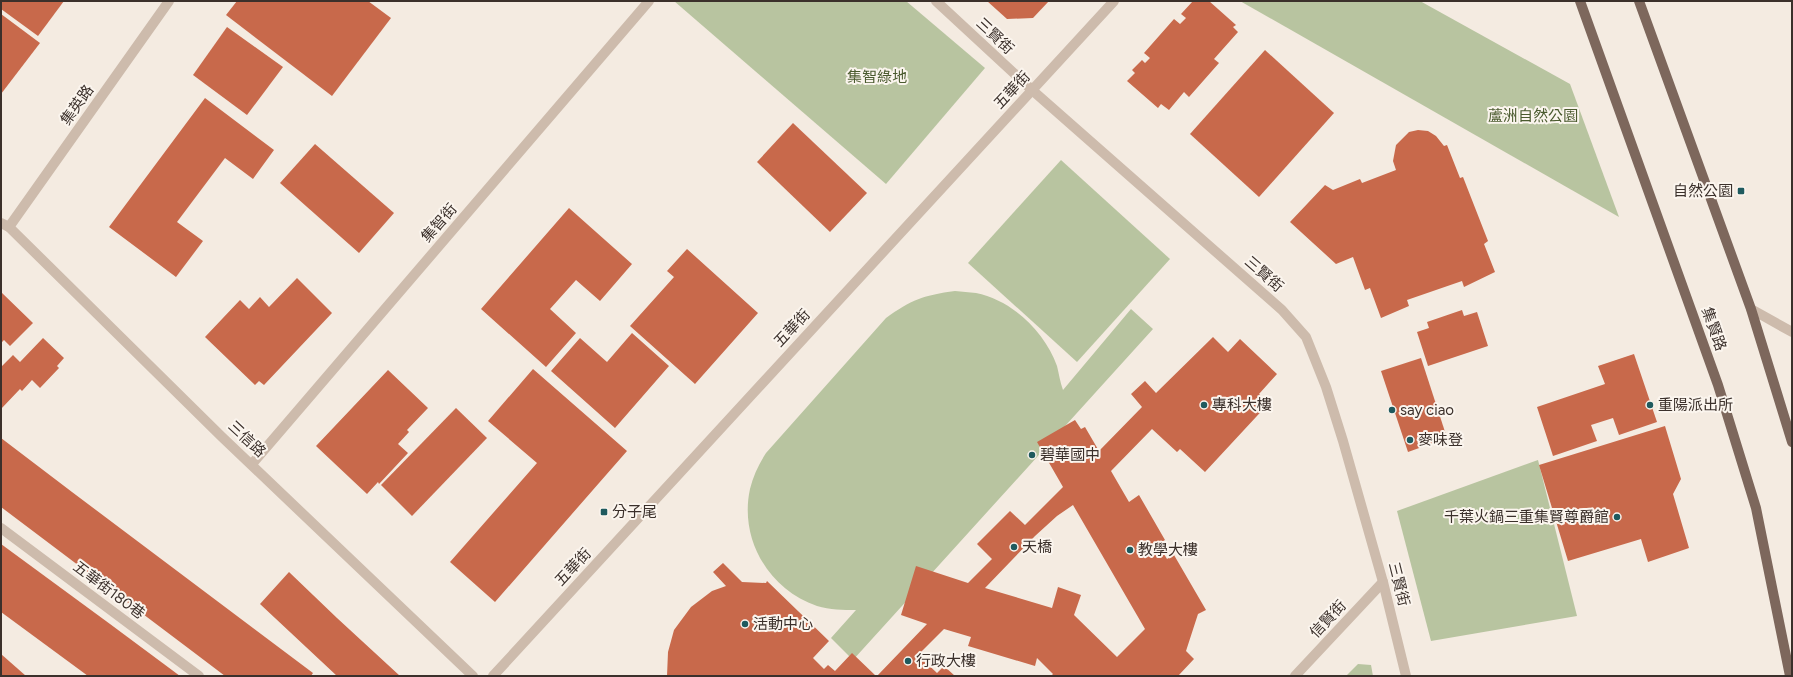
<svg xmlns="http://www.w3.org/2000/svg" width="1793" height="677" viewBox="0 0 1793 677" font-family="Figtree,'Noto Sans TC',sans-serif">
<rect width="100%" height="100%" fill="#f4ebe1"/>
<g fill="#b8c4a0">
<path d="M674,1H906L985,68L886,184Z"/>
<path d="M1240,1H1420L1570,84L1619,217Z"/>
<path d="M1061,160L1170,259L1077,362L968,263Z"/>
<path d="M955,291C962,292 969,292 976,293C1012,300 1045,332 1057,366C1059,374 1060,382 1063,390L1131,309L1153,329L853,660L831,638L856,610C843,610 830,610 817,606C769,590 739,539 750,489C753,476 759,464 766,453L886,318C911,300 924,295 955,291Z"/>
<path d="M1538,460L1577,616L1431,641L1397,511Z"/>
<path d="M1358,664L1371,665L1373,676H1346Z"/>
</g>
<g fill="#c8694b" fill-rule="evenodd">
<path d="M1,1H64L38,36L1,9Z"/>
<path d="M237,1H368L391,18L332,96L226,15Z"/>
<path d="M987,1H1049L1033,18L1007,19Z"/>
<path d="M1193,1L1197,2L1209,1L1236,25L1233,27L1238,32L1214,59L1219,63L1189,97L1184,92L1169,110L1161,104L1158,108L1127,81L1135,73L1132,70L1142,60L1145,63L1150,58L1144,53L1174,19L1180,24L1186,18L1181,14Z"/>
<path d="M1,14L40,43L1,94Z"/>
<path d="M227,27L283,67L247,115L193,75Z"/>
<path d="M1265,50L1334,113L1259,197L1190,134Z"/>
<path d="M205,98L274,150L253,179L225,158L177,222L203,241L176,277L109,227Z"/>
<path d="M793,123L867,193L830,232L757,162Z"/>
<path d="M1418,130L1428,131L1436,136L1444,146L1447,145L1460,178L1463,177L1488,241L1484,244L1495,272L1464,287L1462,281L1407,300L1409,306L1381,318L1370,288L1365,290L1353,257L1336,264L1290,222L1325,185L1333,190L1360,179L1362,183L1396,170L1393,161L1396,145L1409,132Z"/>
<path d="M315,144L394,213L359,253L280,183Z"/>
<path d="M569,208L632,264L600,301L576,280L550,309L576,333L546,367L481,309Z"/>
<path d="M687,249L758,313L695,384L630,326L674,277L667,271Z"/>
<path d="M297,278L332,313L264,385L259,381L255,385L205,337L240,300L249,309L260,297L269,307Z"/>
<path d="M1,292L33,323L10,346L4,340L1,343Z"/>
<path d="M1462,310L1464,316L1477,312L1488,346L1428,366L1417,332L1429,328L1427,322Z"/>
<path d="M632,333L669,366L615,428L551,371L580,338L607,362Z"/>
<path d="M1213,337L1228,352L1240,339L1277,374L1259,394L1269,403L1205,472L1180,449L1177,452L1152,429L1111,471L1129,502L1139,495L1165,540L1158,544L1167,559L1174,555L1206,610L1198,614L1186,651L1194,659L1178,676H1051L1053,674L1037,658L1035,666L968,646L971,637L944,629L918,655L937,673L944,666L955,676H877L927,624L901,615L916,566L968,583L992,559L977,544L1010,511L1025,525L1063,487L1037,442L1075,420L1081,429L1085,427L1099,451L1142,407L1131,394L1145,381L1156,393ZM1073,505L1145,629L1117,657L1074,615L1081,595L1058,587L1052,608L985,588L1035,536L1057,516Z"/>
<path d="M43,338L64,358L57,366L59,368L40,388L32,380L22,391L20,389L1,409V367L13,355L20,362Z"/>
<path d="M1634,354L1657,422L1619,435L1613,418L1591,425L1597,441L1553,456L1537,407L1605,384L1598,366Z"/>
<path d="M1421,358L1447,438L1408,452L1381,371Z"/>
<path d="M533,369L627,451L495,602L450,562L537,463L488,421Z"/>
<path d="M388,370L428,408L407,430L409,432L398,444L408,453L379,484L378,482L367,494L316,446Z"/>
<path d="M456,408L487,438L412,516L381,485Z"/>
<path d="M1665,426L1681,479L1673,494L1689,548L1648,562L1641,539L1568,561L1539,465Z"/>
<path d="M1,438L72,492L313,673L311,676H225L192,651L1,507Z"/>
<path d="M1,544L110,624L180,676H88L1,612Z"/>
<path d="M723,563L742,582L766,583L767,581L829,641L813,658L824,669L828,665L835,671L852,653L876,676H667L668,652L674,630L691,607L712,591L726,586L713,572Z"/>
<path d="M289,572L337,618L400,676H337L260,604Z"/>
<path d="M1,654L26,676H1Z"/>
</g>
<g fill="none" stroke-linecap="round" stroke-linejoin="round">
<g stroke="#cdbbac" stroke-width="10">
<path d="M936,1L1032,90L1282,310L1306,337L1326,387L1343,441L1383,582L1406,676"/>
<path d="M1,223L9,227L222,437L473,676"/>
<path d="M9,227L169,1"/>
<path d="M1751,309L1792,332"/>
<path d="M252,464L649,1"/>
<path d="M1,528L199,676"/>
<path d="M493,676L1114,1"/>
<path d="M1295,676L1383,582"/>
</g>
<g stroke="#7d675c" stroke-width="10">
<path d="M1580,1L1718,385L1756,508L1790,676"/>
<path d="M1639,1L1751,309L1792,442"/>
</g>
</g>
<g fill="#1f5a5e" stroke="#fbf5ee" stroke-width="1.5">
<rect x="1737" y="187" width="8" height="8" rx="2"/>
<circle cx="1204" cy="405" r="4"/>
<circle cx="1650" cy="405" r="4"/>
<circle cx="1392" cy="410" r="4"/>
<circle cx="1410" cy="440" r="4"/>
<circle cx="1032" cy="455" r="4"/>
<rect x="600" y="508" width="8" height="8" rx="2"/>
<circle cx="1617" cy="517" r="4"/>
<circle cx="1014" cy="547" r="4"/>
<circle cx="1130" cy="550" r="4"/>
<circle cx="745" cy="624" r="4"/>
<circle cx="908" cy="661" r="4"/>
</g>
<g text-anchor="middle" stroke-width="4" stroke-linejoin="round" paint-order="stroke">
<g font-size="15" fill="#3b302b" stroke="#fbf5ee">
<text transform="translate(995 36) rotate(43)" y="5">三賢街</text>
<text transform="translate(1012 90) rotate(-47)" y="5">五華街</text>
<text transform="translate(77 105) rotate(-55)" y="5">集英路</text>
<text transform="translate(439 223) rotate(-49)" y="5">集智街</text>
<text transform="translate(1264 274) rotate(41)" y="5">三賢街</text>
<text transform="translate(792 328) rotate(-47)" y="5">五華街</text>
<text transform="translate(1714 329) rotate(70)" y="5">集賢路</text>
<text transform="translate(247 439) rotate(43)" y="5">三信路</text>
<text transform="translate(573 567) rotate(-47)" y="5">五華街</text>
<text transform="translate(1399 584) rotate(76)" y="5">三賢街</text>
<text transform="translate(109 590) rotate(37)" y="5">五華街180巷</text>
<text transform="translate(1328 619) rotate(-47)" y="5">信賢街</text>
</g>
<g font-size="15" fill="#4a5a2e" stroke="#fbf5ee">
<text x="877" y="82">集智綠地</text>
<text x="1533" y="121">蘆洲自然公園</text>
</g>
<g font-size="15" fill="#3b302b" stroke="#fbf5ee" text-anchor="start">
<text x="1733" y="196" text-anchor="end">自然公園</text>
<text x="1212" y="410">專科大樓</text>
<text x="1658" y="410">重陽派出所</text>
<text x="1400" y="415">say ciao</text>
<text x="1418" y="445">麥味登</text>
<text x="1040" y="460">碧華國中</text>
<text x="612" y="517">分子尾</text>
<text x="1609" y="522" text-anchor="end">千葉火鍋三重集賢尊爵館</text>
<text x="1022" y="552">天橋</text>
<text x="1138" y="555">教學大樓</text>
<text x="753" y="629">活動中心</text>
<text x="916" y="666">行政大樓</text>
</g>
</g>
<rect width="1793" height="677" fill="none" stroke="#3b302b" stroke-width="4"/>
</svg>
